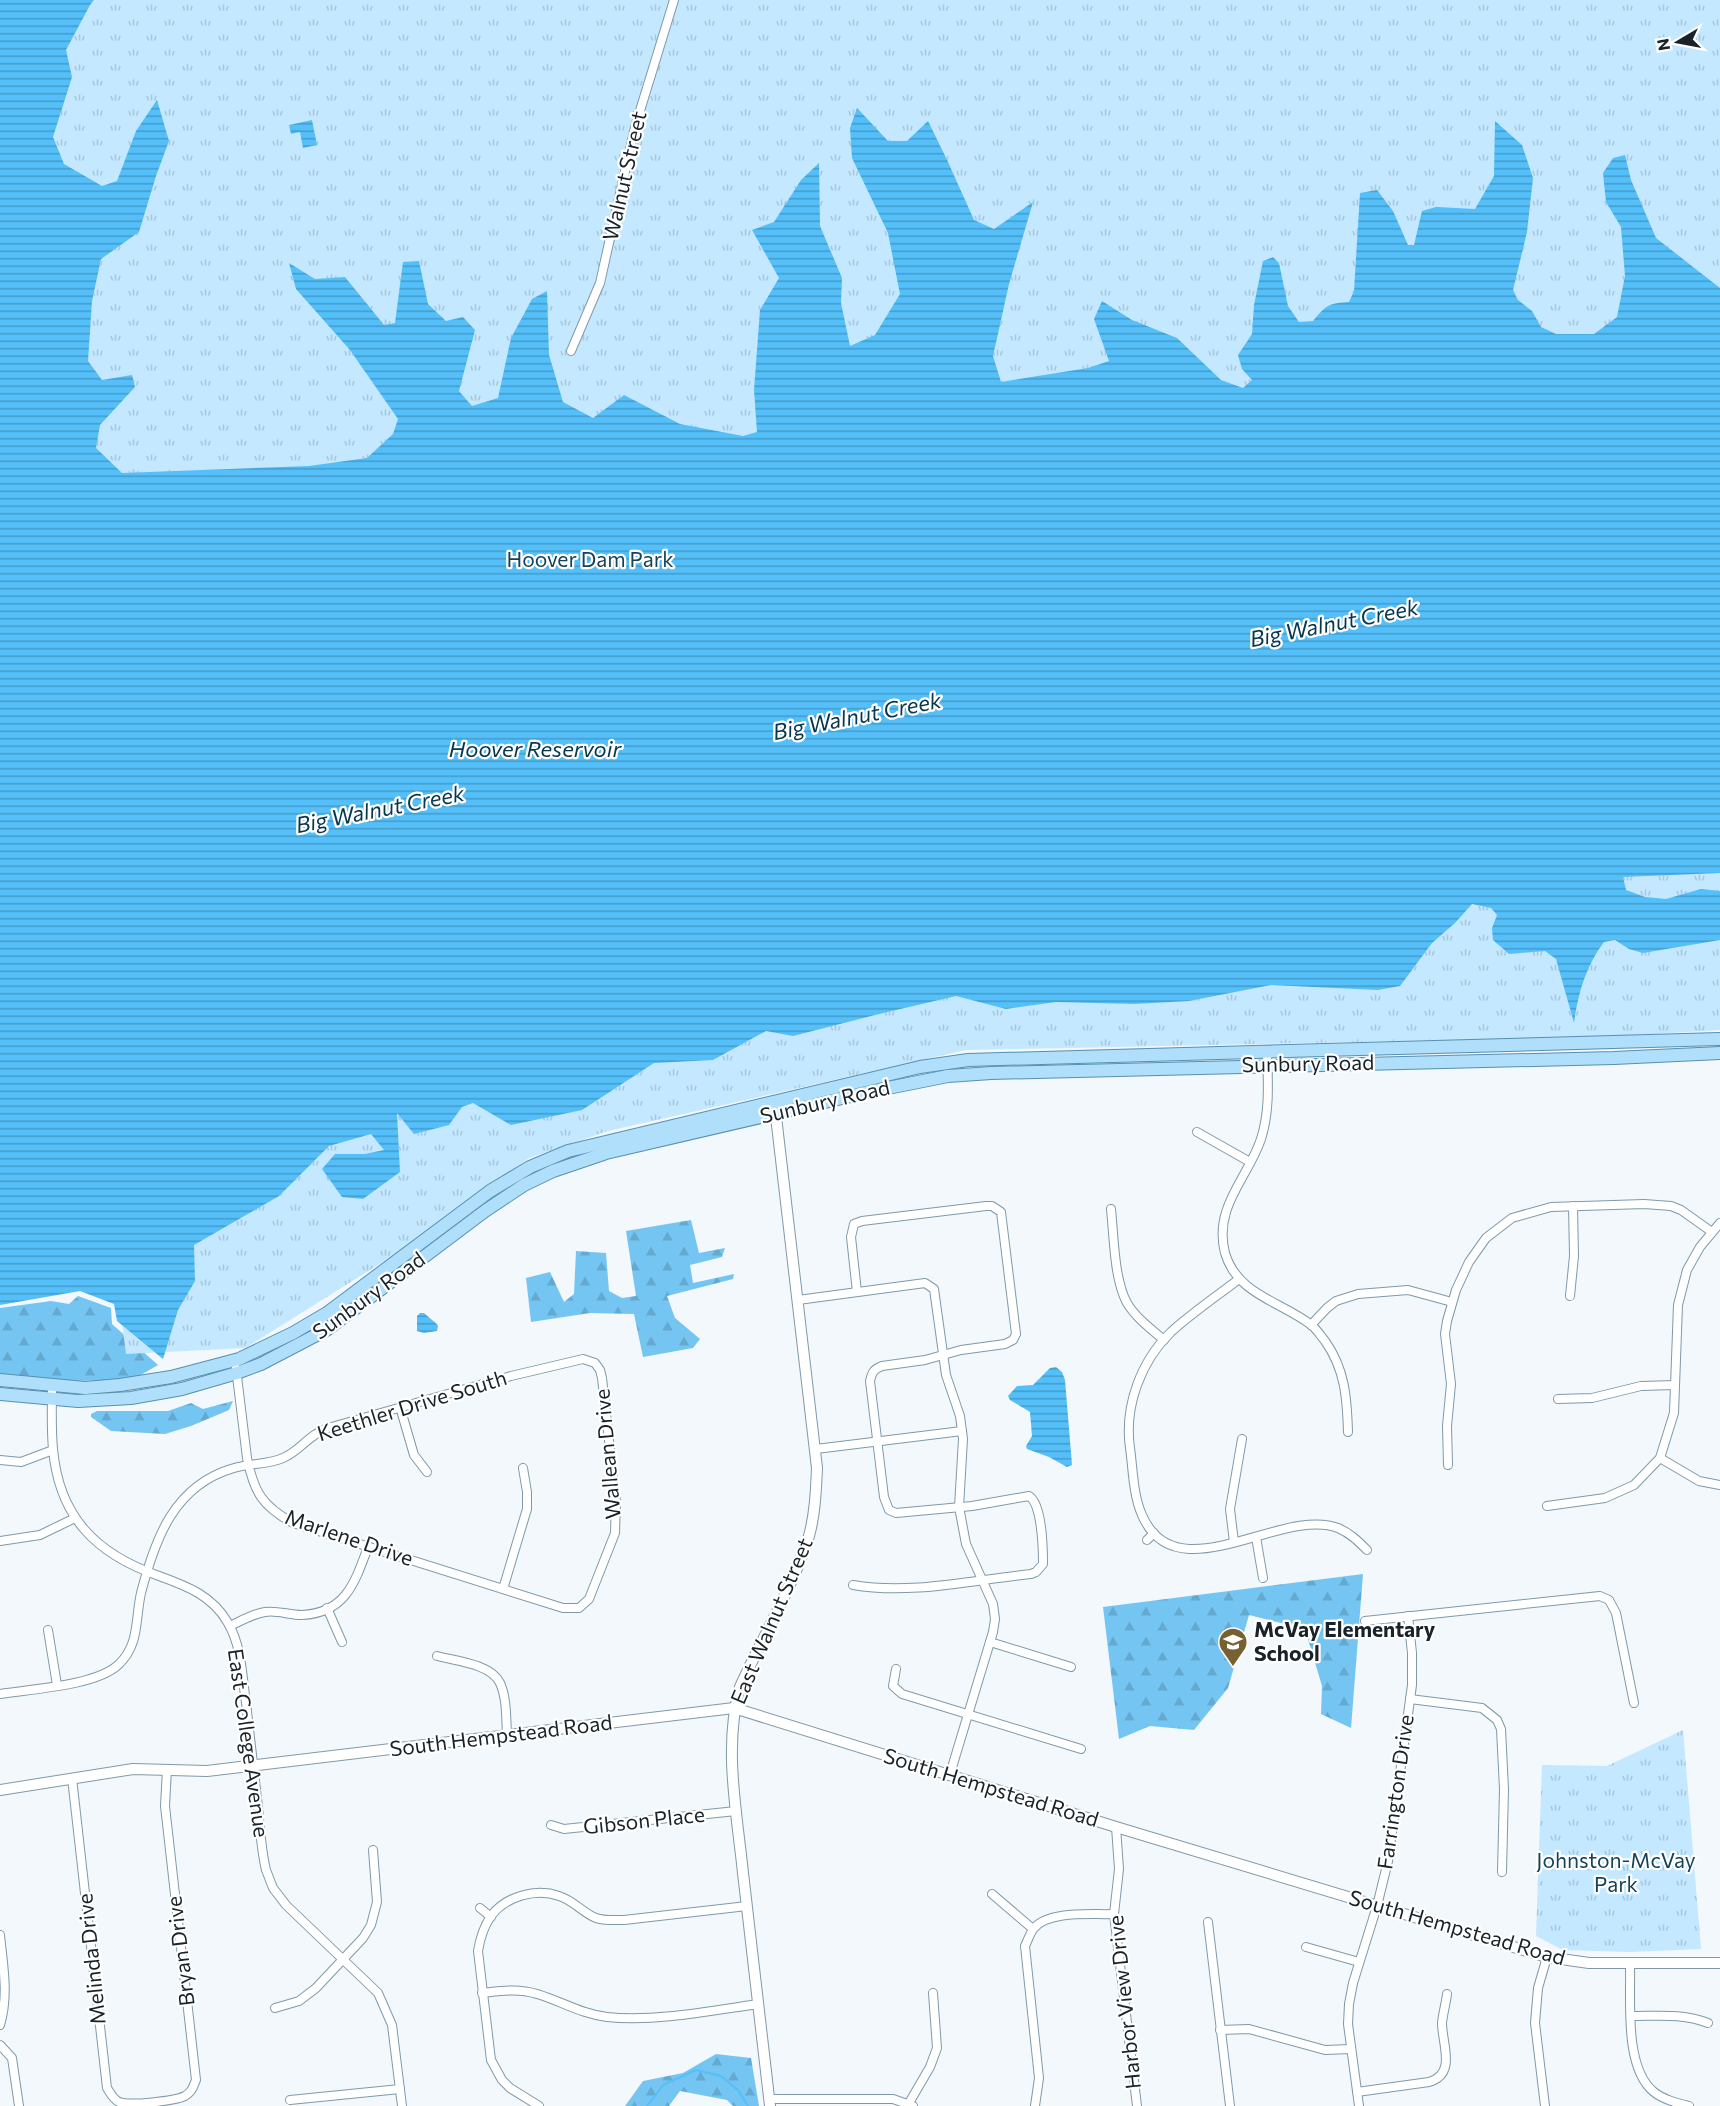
<svg xmlns="http://www.w3.org/2000/svg" width="1720" height="2106" viewBox="0 0 1720 2106" font-family="Commissioner,sans-serif">
<defs>
<pattern id="forest-firs" width="22" height="20" patternUnits="userSpaceOnUse" patternTransform="scale(1.5)"><rect width="22" height="20" fill="#75c5f3"/><path d="M5 1l3.5 6h-7zM16 11l3.5 6h-7z" fill="#64a9d0"/></pattern>
<pattern id="park-tufts" width="24" height="20" patternUnits="userSpaceOnUse" patternTransform="scale(1.5)"><rect width="24" height="20" fill="#c3e8ff"/><path d="M3 7l-1-3M5 7V3M7 7l1-3M15 17l-1-3M17 17v-4M19 17l1-3" fill="none" stroke="#a7c7db"/></pattern>
<pattern id="water-rules" width="6" height="5" patternUnits="userSpaceOnUse" patternTransform="scale(1.5)"><rect width="6" height="5" fill="#54bff8"/><path d="M0 2.5h6" fill="none" stroke="#459bc9"/></pattern>
</defs>
<rect width="100%" height="100%" fill="#f2f8fb"/>
<g fill="url(#forest-firs)">
<path d="M691,1220L699,1253L725,1248L722,1257L690,1265L693,1283L734,1274L733,1279L667,1296L675,1318L700,1339L693,1348L643,1357L634,1314L590,1313L531,1322L526,1278L550,1272L564,1302L574,1294L576,1251L606,1253L609,1291L622,1298L636,1296L626,1231Z"/>
<path d="M78,1296L111,1308L112,1324L158,1365L132,1380L65,1381L0,1374V1308L51,1301L69,1304Z"/>
<path d="M233,1401L229,1410L191,1426L165,1434L111,1431L91,1417V1414L97,1411H168L191,1403L203,1409Z"/>
<path d="M1363,1574L1351,1728L1321,1714L1322,1686L1305,1629L1249,1615L1228,1688L1194,1730L1150,1726L1119,1739L1103,1607Z"/>
<path d="M716,2054L751,2058L759,2106H733L727,2100L680,2091L669,2106H625L643,2081L683,2073Z"/>
</g>
<g fill="url(#park-tufts)">
<path d="M6,0H1720V1030L1605,1037L966,1050L608,1131L529,1158L402,1250L245,1348L126,1354L3,391L0,25Z"/>
<path d="M1683,1730L1701,1949L1630,1952L1563,1950L1536,1936L1542,1765L1607,1766Z"/>
</g>
<g fill="url(#water-rules)">
<path d="M0,0H94L90,5L66,50L72,77L53,137L64,164L102,186L117,181L136,131L157,100L169,141L156,176L139,232L101,259L92,301L88,361L102,380L132,375L135,387L100,425L96,448L122,473L309,466L367,458L393,434L398,419L350,350L296,289L289,263L315,279L345,277L384,325L395,323L403,262L419,261L428,304L446,321L463,317L475,330L459,391L472,406L498,398L511,338L532,299L547,291L549,355L563,402L593,418L624,395L680,424L743,436L757,432L754,390L760,310L779,278L752,230L774,222L801,180L819,163L820,226L842,278L841,303L850,346L875,335L900,294L888,233L852,158L850,128L857,108L888,141H907L928,121L948,162L974,220L994,229L1033,202L1009,284L993,356L1001,382L1088,368L1109,361L1094,319L1102,301L1132,320L1177,338L1221,380L1243,388L1252,380L1242,369L1238,355L1252,334L1254,305L1263,261L1273,257L1279,263L1288,306L1299,322L1313,321C1326,305 1329,303 1349,302L1354,291L1360,193L1377,190L1393,211L1408,245H1414L1422,211L1436,207L1475,209L1494,176L1495,121L1522,145L1533,178L1527,232L1513,290L1518,300L1532,311L1541,327L1556,334H1594L1617,317L1625,276L1621,227L1606,202L1603,173L1613,158L1625,155L1631,180L1656,238L1720,288V873L1623,877L1626,890L1645,897L1666,899L1701,889L1720,891V940L1643,953L1629,949L1615,940L1604,942C1586,966 1578,993 1574,1023L1556,959L1545,951L1509,954L1493,940L1492,928L1497,915L1491,908L1472,904L1455,923L1432,943L1400,986L1378,990L1271,985L1189,1001L1134,1004L1056,1002L1006,1009L956,996L879,1014L793,1036L766,1031L713,1060L654,1063L582,1110L511,1125L473,1103L462,1107L449,1125L414,1134L397,1113L400,1172L363,1199L342,1197L322,1169L335,1154H365L384,1150L371,1134L329,1146L279,1196L194,1245L195,1281L178,1310L163,1359L117,1321L114,1304L80,1291L0,1305Z"/>
<path d="M312,120L317,145L303,148L300,132L291,134L289,125Z"/>
<path d="M420,1313H424C427,1316 438,1324 438,1326L437,1331L424,1333L417,1331V1316Z"/>
<path d="M1056,1367L1062,1372L1065,1380L1072,1465L1067,1467L1049,1457L1027,1449L1026,1446L1032,1436L1030,1412L1010,1400L1008,1396L1017,1386L1033,1385L1050,1368Z"/>
</g>
<g fill="none" stroke-linecap="round" stroke-linejoin="round">
<path stroke="#54bff8" stroke-width="2" d="M647,2106L663,2085L696,2070L721,2076L738,2090L748,2106"/>
<g stroke="#8099a9" stroke-width="10">
<g id="minor">
<path d="M571,351L600,283L635,127L674,0"/>
<path d="M1267,1053C1268,1082 1270,1111 1261,1139C1248,1178 1213,1207 1225,1253C1237,1294 1279,1301 1310,1324C1316,1328 1320,1335 1325,1341C1345,1369 1347,1398 1348,1432"/>
<path d="M1197,1132L1250,1162"/>
<path d="M1111,1209C1114,1237 1114,1279 1127,1303C1136,1318 1151,1329 1164,1340"/>
<path d="M1239,1279C1217,1296 1192,1313 1171,1332C1141,1361 1124,1406 1130,1448C1133,1469 1133,1495 1142,1515C1176,1595 1282,1506 1338,1528C1350,1533 1358,1541 1367,1550"/>
<path d="M1570,1296L1574,1256L1573,1206"/>
<path d="M798,1300L925,1283L934,1289L946,1375L960,1416L963,1439L959,1507L966,1544L993,1604L995,1619L993,1632L950,1774"/>
<path d="M1311,1325L1327,1308L1336,1301L1358,1294L1408,1290L1452,1302"/>
<path d="M52,1386C52,1407 51,1428 53,1449C59,1517 96,1554 159,1576C187,1586 213,1596 228,1623C242,1647 242,1676 246,1703C250,1737 254,1772 258,1807C260,1828 261,1849 266,1870L273,1888L286,1905L378,1993L392,2025L402,2106"/>
<path d="M1558,1399L1592,1398L1641,1386L1675,1385"/>
<path d="M400,1407L414,1455L427,1472"/>
<path d="M816,1449L962,1431"/>
<path d="M1660,1458L1699,1481L1720,1485"/>
<path d="M0,1460L21,1462L53,1450"/>
<path d="M1448,1465L1447,1426L1451,1384L1445,1334L1447,1321L1456,1290L1469,1262L1486,1238L1512,1218L1551,1207L1644,1204L1671,1206L1681,1210L1712,1232"/>
<path d="M1547,1506L1605,1498L1634,1485L1660,1458L1674,1413L1678,1305L1687,1270L1700,1247L1720,1223"/>
<path d="M1256,1537L1263,1578"/>
<path d="M1147,1540L1154,1533"/>
<path d="M0,1541L40,1535L75,1518"/>
<path d="M1234,1542L1230,1509L1242,1439"/>
<path d="M853,1585C911,1595 972,1580 1031,1574L1036,1572L1043,1564C1043,1549 1042,1504 1029,1496L972,1506L896,1513L889,1510L884,1497L870,1381C872,1372 874,1369 882,1366L925,1360L961,1350L1005,1344L1013,1340L1016,1334L1001,1212L992,1206H986L862,1221L854,1224L851,1237L857,1292"/>
<path d="M503,1589L527,1509V1492L523,1468"/>
<path d="M327,1608L342,1642"/>
<path d="M1365,1621L1600,1596L1609,1600L1616,1613L1634,1703"/>
<path d="M230,1626C241,1621 252,1614 265,1612C277,1610 289,1615 302,1615C346,1613 355,1582 368,1547"/>
<path d="M48,1630L57,1685"/>
<path d="M990,1642L1071,1667"/>
<path d="M437,1656C456,1661 491,1664 500,1683C507,1698 506,1719 507,1734"/>
<path d="M896,1669L893,1686L902,1694L1081,1749"/>
<path d="M0,1694C31,1689 95,1686 118,1665C140,1645 135,1619 141,1593C155,1539 174,1485 234,1468C250,1463 267,1465 283,1458C301,1450 308,1435 328,1428L511,1376L583,1359L595,1363L600,1370L602,1378L616,1502L615,1533L589,1599L579,1608H563L293,1523C262,1506 254,1492 247,1458L236,1368"/>
<path d="M1410,1699L1482,1708L1497,1720L1501,1729L1504,1789L1502,1872"/>
<path d="M72,1778L107,2088C111,2094 113,2099 119,2102C130,2106 175,2101 185,2096C192,2092 193,2087 196,2080L165,1806L167,1769"/>
<path d="M551,1825L564,1829L736,1811"/>
<path d="M1116,1827L1119,1869L1114,1914L1137,2106"/>
<path d="M992,1894L1033,1929"/>
<path d="M480,1908L491,1917"/>
<path d="M1208,1922L1230,2106"/>
<path d="M0,1935C3,1966 9,1994 0,2025"/>
<path d="M1306,1947L1359,1962"/>
<path d="M1630,1964C1631,2001 1624,2068 1654,2092C1664,2100 1677,2103 1689,2106"/>
<path d="M482,1993C501,1991 518,1988 537,1994C561,2001 581,2014 607,2017C655,2022 710,2011 758,2004"/>
<path d="M275,2008L299,2001L316,1988L363,1938L371,1925L377,1902L373,1850"/>
<path d="M1632,2016C1658,2016 1683,2013 1708,2023"/>
<path d="M1220,2030L1249,2029L1325,2050L1351,2049"/>
<path d="M0,2045L12,2058L19,2106"/>
<path d="M1357,2092L1429,2082C1457,2074 1442,2044 1442,2023C1443,2013 1446,2003 1447,1994"/>
<path d="M769,2099H893L913,2106"/>
<path d="M290,2100L400,2089"/>
<path d="M909,2103L930,2067L937,2048L933,1993"/>
<path d="M539,2106L510,2088L502,2080L491,2060L478,1951C480,1939 484,1926 491,1916C506,1896 536,1888 559,1896C573,1900 583,1913 596,1918C604,1921 615,1920 624,1920L747,1906"/>
<path d="M1035,2106L1039,2078L1025,1946C1028,1940 1030,1933 1034,1928C1050,1910 1092,1915 1114,1914"/>
<path d="M1359,2106L1348,2024L1349,2004L1353,1983L1377,1906L1388,1861L1412,1685V1653L1408,1616"/>
<path d="M1545,2106L1535,2023L1538,1988L1547,1957"/>
</g>
</g>
<g stroke="#8099a9" stroke-width="12">
<path id="tertiary" d="M0,1790L133,1769L207,1771L734,1708L1116,1827L1547,1957L1589,1963H1720"/>
</g>
<g stroke="#8099a9" stroke-width="12">
<path id="secondary" d="M770,2106C761,2029 752,1951 743,1873C737,1813 723,1747 740,1687C762,1638 793,1587 809,1536C815,1514 816,1491 817,1468L775,1108"/>
</g>
<g stroke="#588faf" stroke-width="14">
<g id="primary">
<path d="M0,1380L85,1388L120,1385L171,1377L239,1359L293,1333L327,1313L490,1191L530,1167L568,1151L920,1067L968,1060L1720,1039"/>
<path d="M0,1394L78,1401L131,1398L182,1389L237,1373L261,1364L328,1329L485,1211L524,1185L553,1171L606,1153L868,1092L948,1076L991,1073L1614,1058L1720,1053"/>
</g>
</g>
<use href="#minor" stroke="#fff" stroke-width="8"/>
<use href="#tertiary" stroke="#fff" stroke-width="10"/>
<use href="#secondary" stroke="#fff" stroke-width="10"/>
<use href="#primary" stroke="#afdffb" stroke-width="12"/>
</g>
<defs>
<g id="school-pin" transform="scale(1.5)"><path d="M0 17L-7.5 6A9.5 9.5 0 1 1 7.5 6Z" fill="#776130" stroke="#fff"/><path d="M0-5L7-2L0 1L-7-2ZM-4 1L0 2.5L4 1V4Q0 6-4 4Z" fill="#fff"/></g>
</defs>
<g fill-rule="evenodd">
<use href="#school-pin" x="1233" y="1642"/>
</g>
<g text-anchor="middle" stroke-width="4.5" stroke-linejoin="round" paint-order="stroke">
<g font-size="21" fill="#182228" stroke="#fff">
<text transform="translate(625 176) rotate(-77)" y="7">Walnut Street</text>
<text transform="translate(1308 1064) rotate(-1)" y="7">Sunbury Road</text>
<text transform="translate(825 1102) rotate(-13)" y="7">Sunbury Road</text>
<text transform="translate(369 1296) rotate(-36)" y="7">Sunbury Road</text>
<text transform="translate(412 1406) rotate(-17)" y="7">Keethler Drive South</text>
<text transform="translate(608 1454) rotate(-95)" y="7">Wallean Drive</text>
<text transform="translate(349 1538) rotate(19)" y="7">Marlene Drive</text>
<text transform="translate(772 1621) rotate(-67)" y="7">East Walnut Street</text>
<text transform="translate(501 1736) rotate(-7)" y="7">South Hempstead Road</text>
<text transform="translate(248 1743) rotate(82)" y="7">East College Avenue</text>
<text transform="translate(991 1788) rotate(17)" y="7">South Hempstead Road</text>
<text transform="translate(1396 1792) rotate(-82)" y="7">Farrington Drive</text>
<text transform="translate(644 1821) rotate(-6)" y="7">Gibson Place</text>
<text transform="translate(1457 1928) rotate(16)" y="7">South Hempstead Road</text>
<text transform="translate(181 1951) rotate(-97)" y="7">Bryan Drive</text>
<text transform="translate(92 1959) rotate(-96)" y="7">Melinda Drive</text>
<text transform="translate(1125 2002) rotate(-96)" y="7">Harbor View Drive</text>
</g>
<g font-size="21" fill="#154259" stroke="#fff">
<text x="590" y="567">Hoover Dam Park</text>
<text x="1616" y="1868">Johnston-McVay<tspan x="1616" dy="24">Park</tspan></text>
</g>
<g font-size="21" font-weight="bold" fill="#182228" stroke="#fff" text-anchor="start">
<text x="1254" y="1637">McVay Elementary<tspan x="1254" dy="24">School</tspan></text>
</g>
<g font-size="22" font-style="italic" fill="#07374e" stroke="#fff">
<text transform="translate(1334 623) rotate(-11)" y="8">Big Walnut Creek</text>
<text transform="translate(857 716) rotate(-11)" y="8">Big Walnut Creek</text>
<text x="535" y="757">Hoover Reservoir</text>
<text transform="translate(380 809) rotate(-11)" y="8">Big Walnut Creek</text>
</g>
</g>
<g transform="translate(1678 42) rotate(260)" stroke="#ffffff" stroke-width="4.5" paint-order="stroke">
<path d="M0-4.5L10 22L0 15L-10 22Z" fill="#182228"/>
<text y="-9" font-size="16" font-weight="bold" text-anchor="middle" fill="#182228">N</text>
</g>
</svg>
